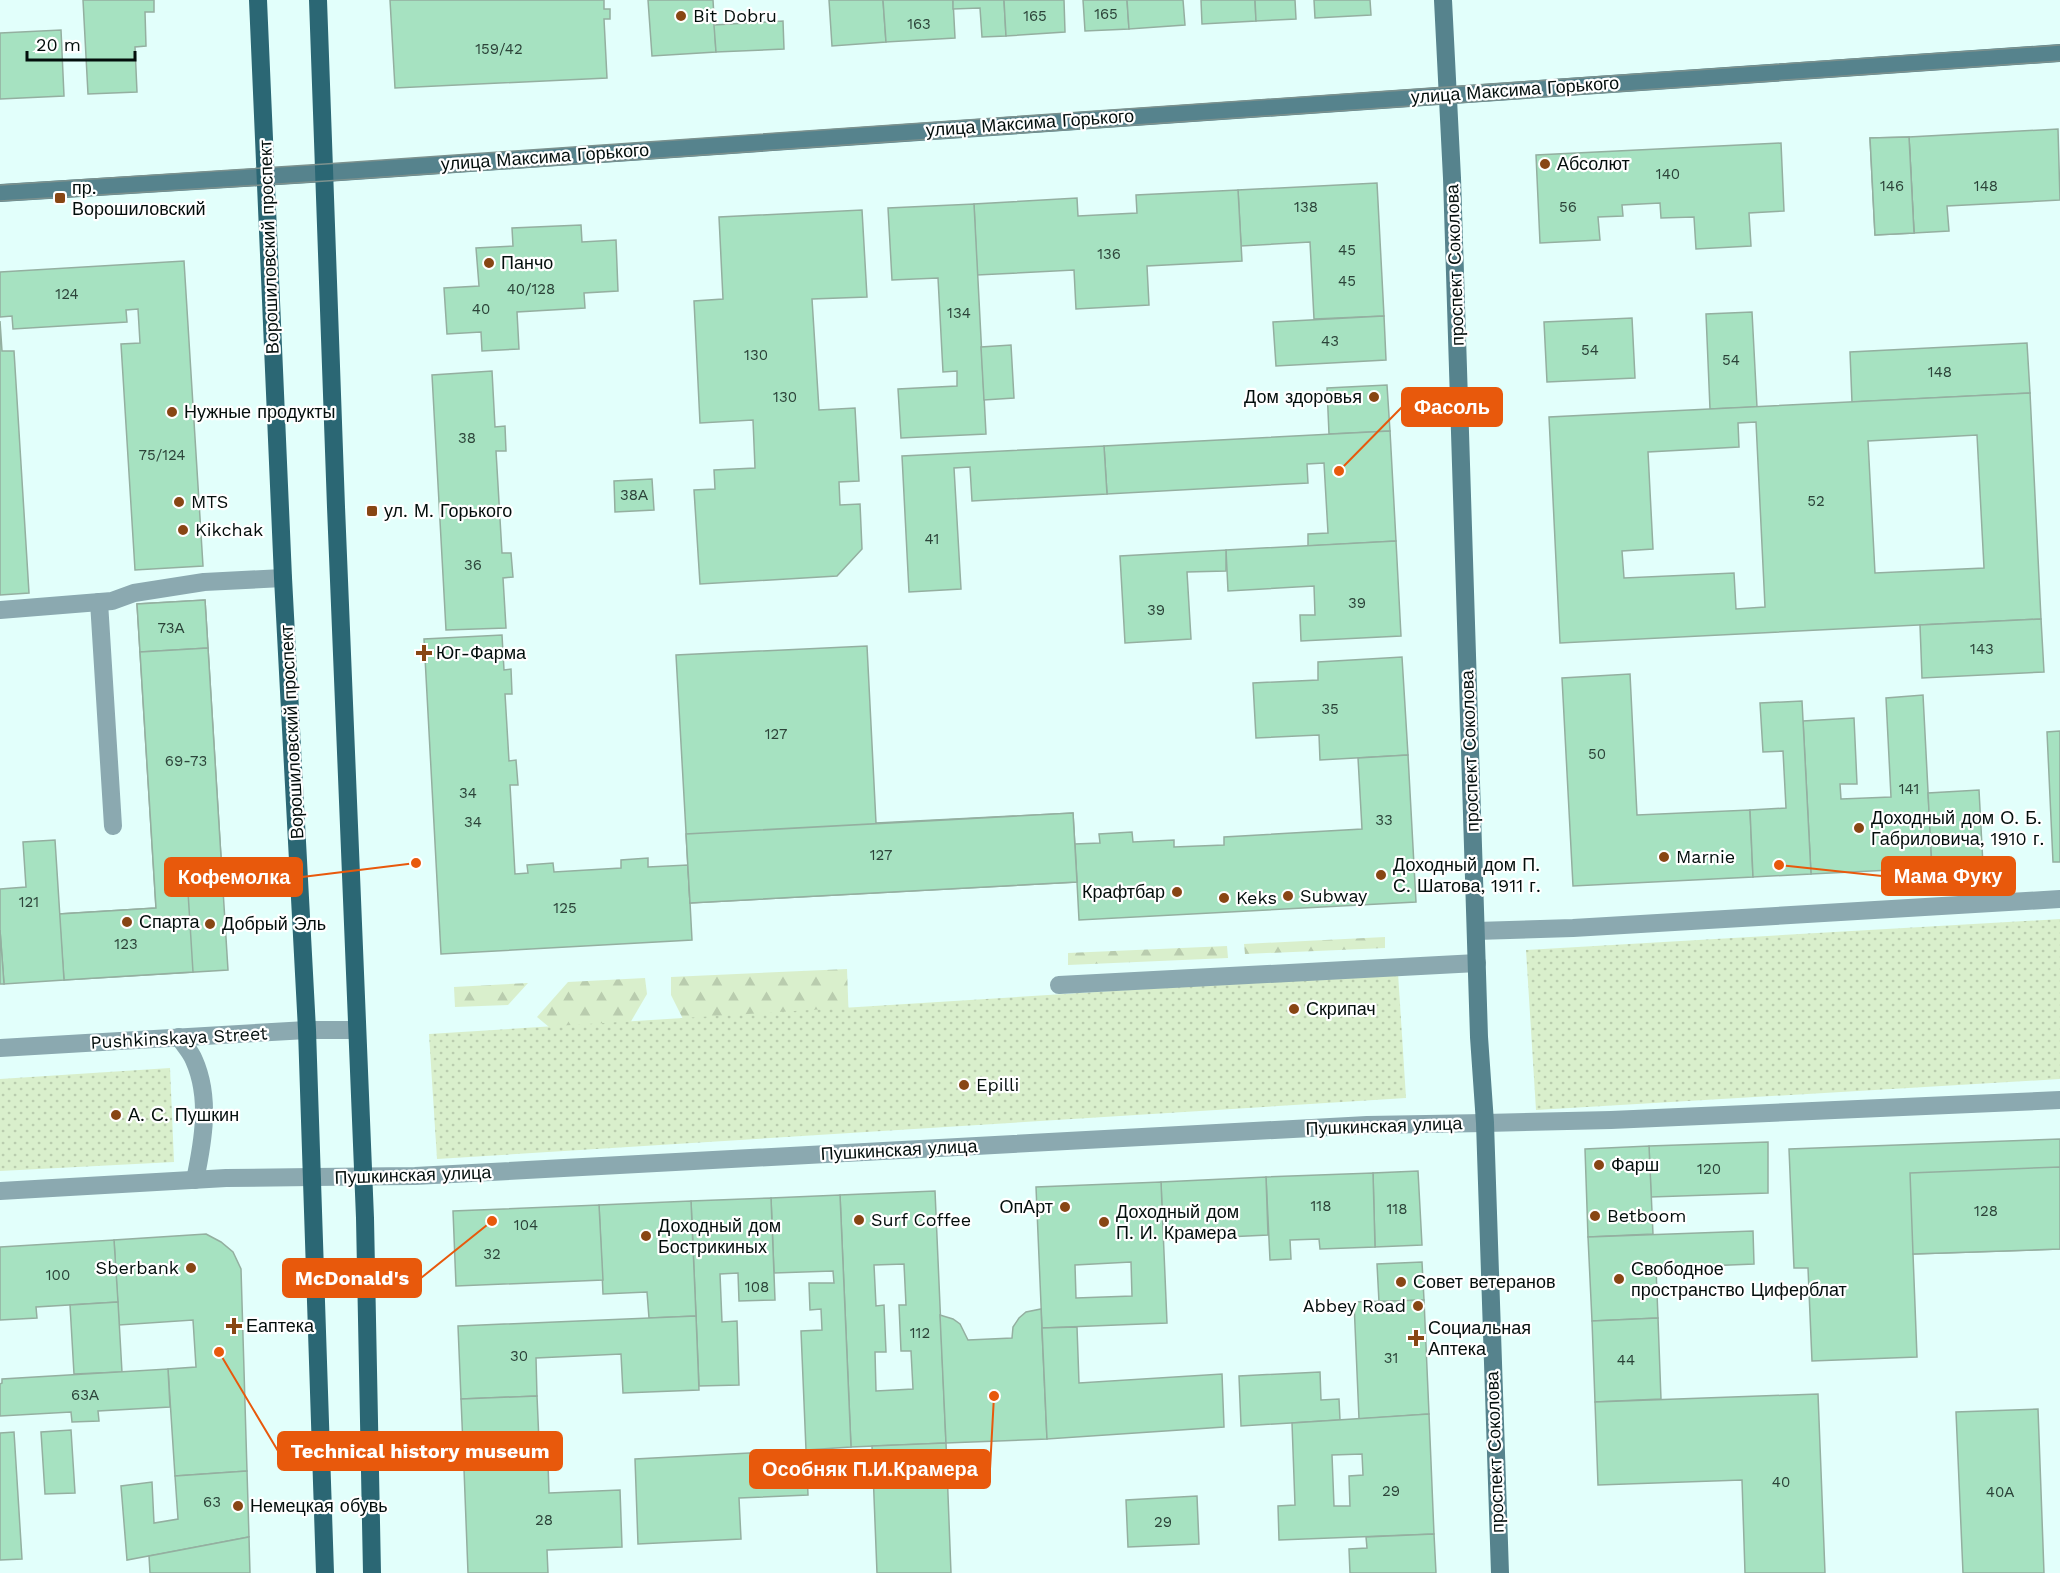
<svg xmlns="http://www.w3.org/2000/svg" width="2060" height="1573" viewBox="0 0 2060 1573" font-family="'Work Sans',sans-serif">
<defs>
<pattern id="forest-firs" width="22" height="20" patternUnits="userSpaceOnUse" patternTransform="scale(1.5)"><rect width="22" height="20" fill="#d9efcc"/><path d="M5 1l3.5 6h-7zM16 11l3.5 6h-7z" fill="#b9ccae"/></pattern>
<pattern id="park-dots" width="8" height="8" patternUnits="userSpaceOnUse" patternTransform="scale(1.5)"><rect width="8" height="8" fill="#d9efcc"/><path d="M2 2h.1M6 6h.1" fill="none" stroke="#b9ccae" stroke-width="1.8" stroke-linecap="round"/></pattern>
</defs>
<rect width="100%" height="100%" fill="#e2fffb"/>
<g fill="url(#forest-firs)">
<path d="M1385,937V948L1245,954L1244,944Z"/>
<path d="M1227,946L1228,958L1068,965V953Z"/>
<path d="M847,969L849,1024L704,1061L671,995V977Z"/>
<path d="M645,978L647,994L602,1071L537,1017L568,982Z"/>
<path d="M528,983L508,1005L455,1007L454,987Z"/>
</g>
<g fill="url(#park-dots)">
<path d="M2060,919V1079L1536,1110L1526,950Z"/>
<path d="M1398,973L1406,1098L437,1159L429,1034Z"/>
<path d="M170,1068L174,1162L0,1171V1079Z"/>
</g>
<g fill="#a6e2c1" stroke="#94afa0" stroke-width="1.5" fill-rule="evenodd">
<path d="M83,0H154V12H145L146,46L135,47L137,92L88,94Z"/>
<path d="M390,0H604V9H610V19H604L607,78L395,88Z"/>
<path d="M648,0H713L716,52L652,56Z"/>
<path d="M829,0H883L886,42L832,46Z"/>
<path d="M883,0H953L955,38L886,42Z"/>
<path d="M953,0H1004L1006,36L982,37L980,8L953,9Z"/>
<path d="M1004,0H1064L1065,32L1006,36Z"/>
<path d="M1083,0H1127L1129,29L1085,31Z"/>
<path d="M1127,0H1183L1185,25L1129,29Z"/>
<path d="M1201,0H1255L1256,21L1202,24Z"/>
<path d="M1255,0H1295L1296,19L1256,21Z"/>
<path d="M1314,0H1370L1371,15L1315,18Z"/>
<path d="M783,21L784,49L716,52L714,25Z"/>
<path d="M61,30L64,96L0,99V33Z"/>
<path d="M2058,129L2060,200L1947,206L1949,231L1914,233L1909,137Z"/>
<path d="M1909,137L1914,233L1875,235L1870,138Z"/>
<path d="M1909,137L1914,233L1875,235L1870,138Z"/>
<path d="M1781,143L1784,211L1749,213L1751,246L1696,249L1694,217L1661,218L1660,203L1622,205L1623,216L1598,217L1600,240L1540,243L1536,155Z"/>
<path d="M1377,183L1384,316L1314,319L1310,242L1241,246L1238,190Z"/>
<path d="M1238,190L1242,261L1147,266L1149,305L1076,309L1074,270L977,275L974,204L1077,198L1078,216L1137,213L1136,195Z"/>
<path d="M974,204L986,434L901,438L898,389L957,386V371L943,372L938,278L892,280L888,208Z"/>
<path d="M862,210L867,297L812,299L819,410L855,408L859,481L839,482L840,505L860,504L862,549L837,576L700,584L694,490L715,489L714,470L755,468L753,420L700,423L694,301L723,299L719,217Z"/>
<path d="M581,225L582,242L616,240L618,291L584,293L585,308L517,312L519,349L482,351L481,332L447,334L444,288L479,286L476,248L513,246L512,228Z"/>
<path d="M184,261L203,566L135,570L121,344L140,343L138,309L126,310L127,322L13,329L12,316L0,317V272Z"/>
<path d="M1752,312L1757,407L1710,409L1706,314Z"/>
<path d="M1384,316L1386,360L1276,366L1273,322Z"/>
<path d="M1632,318L1635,378L1547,382L1544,322Z"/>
<path d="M0,321L2,351H14L29,593L0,595Z"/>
<path d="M2027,343L2030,393L1852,402L1850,352Z"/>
<path d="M1011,345L1014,398L984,400L981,347Z"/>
<path d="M492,371L495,427L505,426L506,451H496L502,553H511L513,577L503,578L506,628L446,630L432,375Z"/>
<path d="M1387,385L1390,431L1329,434L1327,388Z"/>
<path d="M2030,393L2041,619L1560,643L1549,417ZM1756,422L1765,607L1736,609L1734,573L1624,578L1622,551L1653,549L1648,452L1739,447L1738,423ZM1977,435L1984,568L1875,573L1868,441Z"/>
<path d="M1390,431L1396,541L1308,546V534L1328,533L1324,463L1307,464L1308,483L1107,494L1104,446Z"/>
<path d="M1104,446L1107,494L972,501L970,467L954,468L961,589L909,592L902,456Z"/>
<path d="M652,479L654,510L615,512L614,481Z"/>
<path d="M1396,541L1401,636L1301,641L1300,615H1315L1314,586L1228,591L1226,550Z"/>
<path d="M1226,550V571L1187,572L1191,639L1125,643L1120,556Z"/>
<path d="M205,600L228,970L64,980L59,914L156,908L137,604Z"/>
<path d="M205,600L208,648L140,652L137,604Z"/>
<path d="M2041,619L2044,672L1922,678L1920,625Z"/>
<path d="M502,635L504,670L511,669L512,694H505L509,761L516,760L518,785H510L515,874L528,873L527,865L553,863L554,872L621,868V860L648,858V867L688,865L692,940L441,954L424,639Z"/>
<path d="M867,646L876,823L1073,813L1077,882L690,903L676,655Z"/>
<path d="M208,648L222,873L187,876L193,972L64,980L59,914L156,908L140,652Z"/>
<path d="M1402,657L1408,755L1320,760L1319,735L1256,738L1253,683L1318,680V662Z"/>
<path d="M1630,674L1637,815L1750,810L1753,877L1573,886L1562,678Z"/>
<path d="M1923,695L1932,868L1811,874L1803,721L1854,718L1857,784H1840L1841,799L1891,797L1886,698Z"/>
<path d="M1802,701L1811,874L1753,877L1750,810L1786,808L1783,751L1763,752L1760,703Z"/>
<path d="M2060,731V862H2053L2047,732Z"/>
<path d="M1408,755L1416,902L1079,920L1075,844L1100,843L1099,834L1132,832L1133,842L1174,840V847L1224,845V837L1362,829L1358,758Z"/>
<path d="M1979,790L1983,865L1932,868L1928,793Z"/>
<path d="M1073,813L1077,882L690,903L686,834Z"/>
<path d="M55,840L64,980L4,984L0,930V889L26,887L23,842Z"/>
<path d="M0,930L4,984H0Z"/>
<path d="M2060,1139V1249L1913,1254L1917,1357L1812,1361L1808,1268H1794L1789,1149Z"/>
<path d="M1768,1142V1193L1651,1197L1649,1146Z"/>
<path d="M1649,1146L1653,1234L1588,1237L1585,1149Z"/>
<path d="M2060,1167V1249L1913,1254L1910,1173Z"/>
<path d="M1418,1171L1422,1245L1375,1247L1373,1173Z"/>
<path d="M1373,1173L1375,1247L1320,1249L1319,1239L1290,1240L1291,1259L1270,1260L1266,1177Z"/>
<path d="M1266,1177L1268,1235L1163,1240L1161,1182Z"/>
<path d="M1161,1182L1167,1323L1042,1328L1036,1187ZM1131,1262L1132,1296L1076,1298L1075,1265Z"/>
<path d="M935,1191L946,1443L851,1447L840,1195ZM904,1264L906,1305H899L901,1351H911L913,1389L876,1391L875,1352H886L884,1305L876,1306L874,1265Z"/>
<path d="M840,1195L851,1447L806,1450L801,1331L822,1330L821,1309L810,1310L809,1283H834L833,1271L774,1273L771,1198Z"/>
<path d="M771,1198L775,1300L739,1301L738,1273L720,1274L722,1322L737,1321L739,1385L699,1386L691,1201Z"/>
<path d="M691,1201L696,1316L649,1318L647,1292L603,1294L599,1205Z"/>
<path d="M599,1205L603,1280L456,1286L453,1211Z"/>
<path d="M1753,1231L1754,1264L1656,1268L1658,1318L1592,1321L1588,1237Z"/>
<path d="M206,1234L221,1242L233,1252L241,1269L247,1471L175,1476L168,1369L196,1367L193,1320L119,1325L114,1240Z"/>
<path d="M114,1240L118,1302L36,1307L37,1318L0,1320V1247Z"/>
<path d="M1422,1262L1424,1300L1379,1302L1377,1264Z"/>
<path d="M1424,1300L1429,1414L1359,1419L1354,1302Z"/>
<path d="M118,1302L122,1372L74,1374L70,1305Z"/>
<path d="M1041,1309L1047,1439L946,1443L940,1315L953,1319L960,1324L968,1340L1012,1338L1013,1327L1019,1318L1026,1312Z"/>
<path d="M696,1316L699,1390L623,1393L621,1354L536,1358L537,1396L461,1399L458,1326Z"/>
<path d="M1658,1318L1661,1399L1595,1402L1592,1321Z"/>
<path d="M1077,1327L1079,1383L1222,1374L1224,1427L1047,1439L1042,1328Z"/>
<path d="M168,1369L170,1407L98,1411L99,1421L72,1422L71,1412L0,1416V1384L2,1383V1379Z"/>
<path d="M1320,1372L1321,1400L1339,1399L1340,1420L1241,1426L1239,1376Z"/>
<path d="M1818,1394L1825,1573H1745L1742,1480L1598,1485L1595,1402Z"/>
<path d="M537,1396L540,1465L464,1469L461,1399Z"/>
<path d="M2038,1409L2044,1573H1963L1956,1412Z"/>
<path d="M1429,1414L1434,1534L1279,1540L1278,1506L1295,1505L1292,1423ZM1362,1454L1363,1475L1349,1476L1350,1506H1334L1332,1455Z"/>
<path d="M71,1430L75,1493L45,1494L41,1432Z"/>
<path d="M14,1432L22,1559L0,1560V1433Z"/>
<path d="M946,1443L951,1573H877L872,1446Z"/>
<path d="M806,1450L808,1495L739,1498L741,1539L638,1544L635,1459Z"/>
<path d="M548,1464L549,1493L620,1490L622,1547L547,1550L548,1573H468L464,1469Z"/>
<path d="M247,1471L249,1537L127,1560L121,1486L152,1482L154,1523L178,1519L175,1476Z"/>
<path d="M1197,1496L1199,1544L1128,1547L1126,1500Z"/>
<path d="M1434,1534L1436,1573H1350L1349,1549L1367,1548L1366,1537Z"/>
<path d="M249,1537L250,1573H150L149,1556Z"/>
</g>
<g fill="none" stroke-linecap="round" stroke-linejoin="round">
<g stroke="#8ba9b0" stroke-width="18">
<path d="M99,602L113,826"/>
<path d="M0,610L112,601L134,593L204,582L283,578"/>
<path d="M1476,931L1573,928L2060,899"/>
<path d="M1059,985L1477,963"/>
<path d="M1485,1123L1611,1120L2060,1100"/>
</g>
<g stroke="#8ba9b0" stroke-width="18">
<path d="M179,1037C184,1045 191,1052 194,1060C211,1098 203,1142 195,1180"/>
<path d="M312,1177L415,1176L1367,1125L1485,1123"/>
</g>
<g stroke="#8ba9b0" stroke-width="18">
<path d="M0,1048L307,1030H357"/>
<path d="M0,1191L226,1178L312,1177"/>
</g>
<g stroke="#56838d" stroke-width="18">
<path d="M1443,0L1452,178L1479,1037L1485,1123L1500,1573"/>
<path d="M0,193L326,173L2060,53"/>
</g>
<g stroke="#2b6774" stroke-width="18">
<path d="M258,0L283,578L307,1030L325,1573"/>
<path d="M318,0L336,507L365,1218L372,1573"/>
</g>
<g stroke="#7c918e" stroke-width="1.5">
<path d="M0,185L325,164L2060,45"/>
<path d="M0,201L326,181L2060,61"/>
</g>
</g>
<g fill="#884614" stroke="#fff" stroke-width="2">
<circle cx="681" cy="16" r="6"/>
<circle cx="1545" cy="164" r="6"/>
<rect x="54" y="192" width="12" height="12" rx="3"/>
<circle cx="489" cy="263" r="6"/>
<circle cx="1374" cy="397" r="6"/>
<circle cx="172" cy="412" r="6"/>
<circle cx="179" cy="502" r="6"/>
<rect x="366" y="505" width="12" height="12" rx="3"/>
<circle cx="183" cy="530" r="6"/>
<path d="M421 644h6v6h6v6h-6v6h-6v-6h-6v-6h6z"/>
<circle cx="1859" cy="828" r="6"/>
<circle cx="1664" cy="857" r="6"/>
<circle cx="1381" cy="875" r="6"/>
<circle cx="1177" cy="892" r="6"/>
<circle cx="1288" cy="896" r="6"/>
<circle cx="1224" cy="898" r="6"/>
<circle cx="127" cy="922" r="6"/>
<circle cx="210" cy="924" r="6"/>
<circle cx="1294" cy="1009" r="6"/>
<circle cx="964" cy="1085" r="6"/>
<circle cx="116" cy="1115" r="6"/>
<circle cx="1599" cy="1165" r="6"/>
<circle cx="1065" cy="1207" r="6"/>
<circle cx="1595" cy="1216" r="6"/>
<circle cx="859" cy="1220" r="6"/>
<circle cx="1104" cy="1222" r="6"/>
<circle cx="646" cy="1236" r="6"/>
<circle cx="191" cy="1268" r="6"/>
<circle cx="1619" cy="1279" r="6"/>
<circle cx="1401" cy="1282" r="6"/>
<circle cx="1418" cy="1306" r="6"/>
<path d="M231 1317h6v6h6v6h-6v6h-6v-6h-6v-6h6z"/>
<path d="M1413 1329h6v6h6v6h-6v6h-6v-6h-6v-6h6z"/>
<circle cx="238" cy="1506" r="6"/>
</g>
<g text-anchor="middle" stroke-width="4.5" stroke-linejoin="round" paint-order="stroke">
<g font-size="15" fill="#2c4339">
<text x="1106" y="19">165</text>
<text x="1035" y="21">165</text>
<text x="919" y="29">163</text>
<text x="499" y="54">159/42</text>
<text x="1668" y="179">140</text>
<text x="1892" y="191">146</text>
<text x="1986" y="191">148</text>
<text x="1306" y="212">138</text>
<text x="1568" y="212">56</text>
<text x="1347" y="255">45</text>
<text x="1109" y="259">136</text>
<text x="1347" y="286">45</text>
<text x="531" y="294">40/128</text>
<text x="67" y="299">124</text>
<text x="481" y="314">40</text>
<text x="959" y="318">134</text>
<text x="1330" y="346">43</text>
<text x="1590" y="355">54</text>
<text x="756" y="360">130</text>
<text x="1731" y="365">54</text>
<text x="1940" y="377">148</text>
<text x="785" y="402">130</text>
<text x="467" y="443">38</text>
<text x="162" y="460">75/124</text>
<text x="634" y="500">38А</text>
<text x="1816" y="506">52</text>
<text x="932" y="544">41</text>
<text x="473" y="570">36</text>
<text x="1357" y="608">39</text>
<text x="1156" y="615">39</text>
<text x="171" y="633">73А</text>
<text x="1982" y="654">143</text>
<text x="1330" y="714">35</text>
<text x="776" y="739">127</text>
<text x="1597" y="759">50</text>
<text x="186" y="766">69-73</text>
<text x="1909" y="794">141</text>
<text x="468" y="798">34</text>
<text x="1384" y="825">33</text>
<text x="473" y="827">34</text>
<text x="881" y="860">127</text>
<text x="29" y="907">121</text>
<text x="565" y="913">125</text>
<text x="126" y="949">123</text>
<text x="1709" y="1174">120</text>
<text x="1321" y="1211">118</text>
<text x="1397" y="1214">118</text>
<text x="1986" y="1216">128</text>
<text x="526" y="1230">104</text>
<text x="492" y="1259">32</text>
<text x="58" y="1280">100</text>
<text x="757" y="1292">108</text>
<text x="920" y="1338">112</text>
<text x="519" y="1361">30</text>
<text x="1391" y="1363">31</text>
<text x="1626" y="1365">44</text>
<text x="85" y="1400">63А</text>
<text x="1781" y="1487">40</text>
<text x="1391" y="1496">29</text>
<text x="2000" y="1497">40А</text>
<text x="212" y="1507">63</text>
<text x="544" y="1525">28</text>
<text x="1163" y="1527">29</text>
</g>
<g font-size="18" fill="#030e0c" stroke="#fff" text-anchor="start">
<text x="693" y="22">Bit Dobru</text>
<text x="1557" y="170">Абсолют</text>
<text x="72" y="194">пр.<tspan x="72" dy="21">Ворошиловский</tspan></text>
<text x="501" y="269">Панчо</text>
<text x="1362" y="403" text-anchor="end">Дом здоровья</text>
<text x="184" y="418">Нужные продукты</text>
<text x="191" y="508">MTS</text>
<text x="384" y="517">ул. М. Горького</text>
<text x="195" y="536">Kikchak</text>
<text x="436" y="659">Юг-Фарма</text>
<text x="1871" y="824">Доходный дом О. Б.<tspan x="1871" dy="21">Габриловича, 1910 г.</tspan></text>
<text x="1676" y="863">Marnie</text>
<text x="1393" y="871">Доходный дом П.<tspan x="1393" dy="21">С. Шатова, 1911 г.</tspan></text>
<text x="1165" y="898" text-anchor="end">Крафтбар</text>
<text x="1300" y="902">Subway</text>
<text x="1236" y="904">Keks</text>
<text x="139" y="928">Спарта</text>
<text x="222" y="930">Добрый Эль</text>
<text x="1306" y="1015">Скрипач</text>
<text x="976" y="1091">Epilli</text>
<text x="128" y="1121">А. С. Пушкин</text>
<text x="1611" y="1171">Фарш</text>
<text x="1053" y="1213" text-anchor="end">ОпАрт</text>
<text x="1116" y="1218">Доходный дом<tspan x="1116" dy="21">П. И. Крамера</tspan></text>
<text x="1607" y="1222">Betboom</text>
<text x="871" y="1226">Surf Coffee</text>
<text x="658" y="1232">Доходный дом<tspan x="658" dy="21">Бострикиных</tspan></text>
<text x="179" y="1274" text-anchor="end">Sberbank</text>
<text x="1631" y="1275">Свободное<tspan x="1631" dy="21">пространство Циферблат</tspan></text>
<text x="1413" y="1288">Совет ветеранов</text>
<text x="1406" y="1312" text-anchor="end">Abbey Road</text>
<text x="246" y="1332">Еаптека</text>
<text x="1428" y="1334">Социальная<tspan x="1428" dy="21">Аптека</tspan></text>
<text x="250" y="1512">Немецкая обувь</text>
</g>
<g font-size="18" fill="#030e0c" stroke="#fff">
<text transform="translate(1515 90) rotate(-4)" y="6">улица Максима Горького</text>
<text transform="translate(1030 123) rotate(-4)" y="6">улица Максима Горького</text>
<text transform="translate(545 157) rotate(-4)" y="6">улица Максима Горького</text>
<text transform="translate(269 247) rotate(-92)" y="6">Ворошиловский проспект</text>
<text transform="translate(1455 265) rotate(-92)" y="6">проспект Соколова</text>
<text transform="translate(292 732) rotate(-93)" y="6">Ворошиловский проспект</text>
<text transform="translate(1470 751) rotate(-92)" y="6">проспект Соколова</text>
<text transform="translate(179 1038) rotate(-3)" y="6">Pushkinskaya Street</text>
<text transform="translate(1384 1126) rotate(-2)" y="6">Пушкинская улица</text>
<text transform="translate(899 1150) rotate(-3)" y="6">Пушкинская улица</text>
<text transform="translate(413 1175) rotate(-2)" y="6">Пушкинская улица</text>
<text transform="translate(1495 1452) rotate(-92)" y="6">проспект Соколова</text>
</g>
</g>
<path fill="none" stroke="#e8590c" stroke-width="2" d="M1339 471L1402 407M1779 865L1882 876M416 863L302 877M492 1221L421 1278M219 1352L278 1451M994 1396L990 1469"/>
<g fill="#e8590c" stroke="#fff" stroke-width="2">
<circle cx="1339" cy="471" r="6"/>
<circle cx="1779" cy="865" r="6"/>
<circle cx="416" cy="863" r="6"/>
<circle cx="492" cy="1221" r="6"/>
<circle cx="219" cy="1352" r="6"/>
<circle cx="994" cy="1396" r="6"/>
</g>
<g fill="#e8590c" stroke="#e8590c" stroke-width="2">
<rect x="1402" y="388" width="100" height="38" rx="6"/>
<rect x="1882" y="857" width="133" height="38" rx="6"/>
<rect x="165" y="858" width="137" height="38" rx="6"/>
<rect x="283" y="1259" width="138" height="38" rx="6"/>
<rect x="278" y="1432" width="284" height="38" rx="6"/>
<rect x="750" y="1450" width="240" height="38" rx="6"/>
</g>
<g font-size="20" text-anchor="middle" font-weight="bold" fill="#fff">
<text x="1452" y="414">Фасоль</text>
<text x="1948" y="883">Мама Фуку</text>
<text x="234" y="884">Кофемолка</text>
<text x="352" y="1285">McDonald's</text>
<text x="420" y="1458">Technical history museum</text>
<text x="870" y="1476">Особняк П.И.Крамера</text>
</g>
<path d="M27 51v9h108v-9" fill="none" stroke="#030e0c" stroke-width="3"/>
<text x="36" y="51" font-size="18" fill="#030e0c" stroke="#ffffff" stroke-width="4.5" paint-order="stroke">20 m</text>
</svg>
